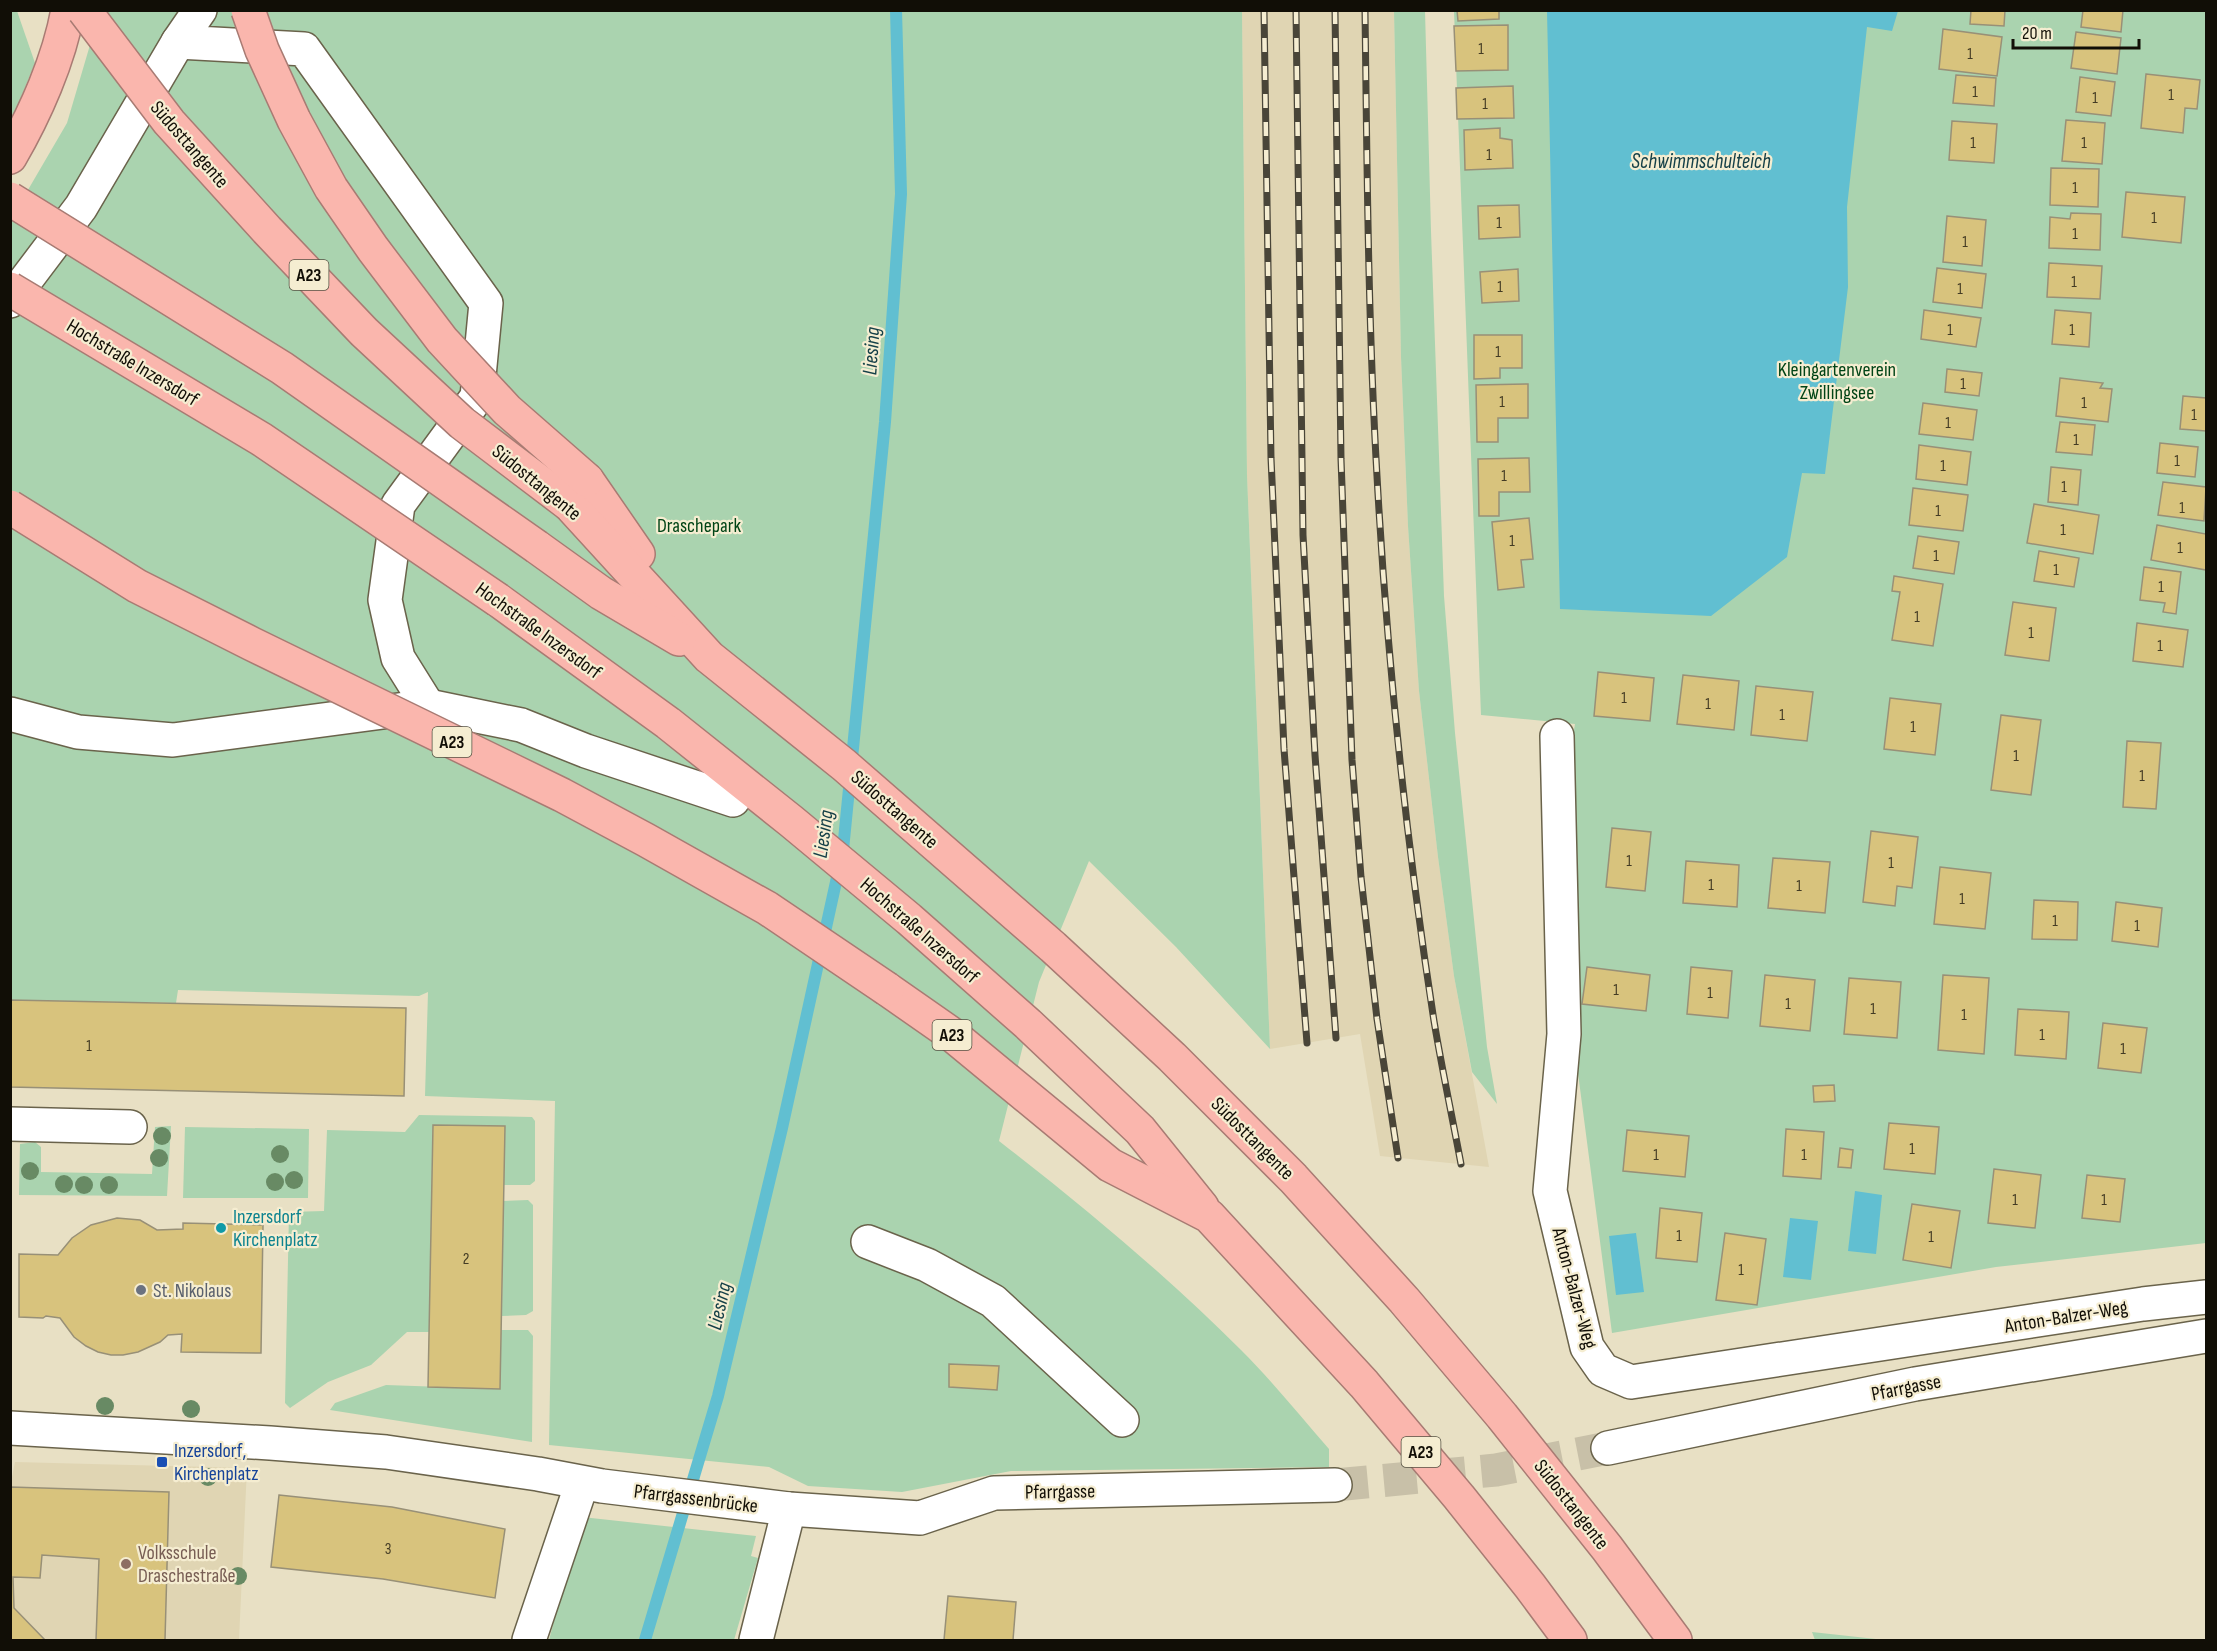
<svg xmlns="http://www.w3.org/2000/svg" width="2217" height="1651" viewBox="0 0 2217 1651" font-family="'Sofia Sans Condensed',sans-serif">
<rect width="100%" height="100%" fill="#e8e0c4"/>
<g fill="#e0d5b3">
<path d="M1242,11H1394L1401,357L1408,526L1419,691L1438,857L1454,976L1489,1167L1380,1156L1360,1034L1270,1049L1247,475Z"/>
<path d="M15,1462L247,1468L239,1640H11L10,1487Z"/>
</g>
<g fill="#aad3af">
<path d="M11,11H17L35,63L11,122Z"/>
<path d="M100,11H1242L1247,475L1270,1049L1176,947L1089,861L1039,982L999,1141C1083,1206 1165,1274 1241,1350C1272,1381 1300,1416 1329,1449V1467L1011,1471L902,1492L808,1486L769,1467L549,1445L555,1101L425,1096L428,992L419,996L178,990L176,1003L11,1000V219L67,123Z"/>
<path d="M1394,11H1425L1431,231L1444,596L1455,733L1487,1047L1497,1104L1472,1072L1454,976L1438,857L1419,691L1408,526L1401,357Z"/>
<path d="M1454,11H2206V1243L1996,1267L1612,1333L1573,1035L1569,760L1575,724L1481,715Z"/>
<path d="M419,1115L532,1117L535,1121V1181L530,1185H504V1126L433,1125L429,1332H407L371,1365L328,1382L290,1408L285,1403L289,1212L324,1211L327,1130L405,1132Z"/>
<path d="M171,1126L167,1196L19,1195L20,1144L35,1142L41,1147V1172L152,1174L155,1127Z"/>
<path d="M185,1127L309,1129L308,1198H183Z"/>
<path d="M528,1200L533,1205V1311L526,1315L502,1316L503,1201Z"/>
<path d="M501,1330H528L533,1336L532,1442L330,1410L335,1403L386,1385L500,1389Z"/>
<path d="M582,1517L756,1536L751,1556L758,1558L734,1640H549Z"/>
<path d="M1812,1632L1885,1640H1815Z"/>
</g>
<g fill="#61bfd1">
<path d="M1547,11H1898L1892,31L1867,27L1847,207L1848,287L1825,474L1802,473L1787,557L1711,616L1560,609Z"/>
<path d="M1855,1191L1882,1195L1876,1254L1848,1251Z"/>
<path d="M1790,1218L1818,1221L1811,1280L1783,1277Z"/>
<path d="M1636,1233L1644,1292L1616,1295L1609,1236Z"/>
</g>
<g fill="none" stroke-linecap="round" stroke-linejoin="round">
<path stroke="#61bfd1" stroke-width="12" d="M645,1640L718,1396L782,1128L843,850L885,422L901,194L896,10"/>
</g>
<g fill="#d8c37d" stroke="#989077" stroke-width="1.5">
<path d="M1457,10H1499V19L1458,21Z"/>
<path d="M1971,10H2005L2004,26L1970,24Z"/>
<path d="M2083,10H2123L2121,32L2081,27Z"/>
<path d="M1508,25V70L1456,71L1454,26Z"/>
<path d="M1943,29L2002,37L1997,76L1939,69Z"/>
<path d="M2076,32L2121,38L2117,74L2071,68Z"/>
<path d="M2146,74L2200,80L2197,109L2185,108L2183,133L2141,128Z"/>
<path d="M1956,75L1996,78L1994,106L1953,103Z"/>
<path d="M2080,77L2115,82L2111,116L2076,112Z"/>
<path d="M1513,86L1514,118L1457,119L1456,88Z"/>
<path d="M2066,120L2105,123L2102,164L2062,161Z"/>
<path d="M1952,121L1997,124L1994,163L1949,160Z"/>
<path d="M1500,128V138L1512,140L1513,168L1465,170L1464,130Z"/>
<path d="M2051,168L2099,169L2098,207L2050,205Z"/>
<path d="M2126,192L2185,197L2181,243L2122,237Z"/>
<path d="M1519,205L1520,237L1479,239L1478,206Z"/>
<path d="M2071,213L2101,214L2100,250L2049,248L2050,217L2070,219Z"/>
<path d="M1947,216L1986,220L1982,266L1943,262Z"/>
<path d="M2049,263L2102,266L2100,299L2047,297Z"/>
<path d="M1937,268L1986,274L1982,308L1933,302Z"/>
<path d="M1518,269L1519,301L1482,303L1480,272Z"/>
<path d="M1924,310L1981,318L1976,347L1921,339Z"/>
<path d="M2055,310L2091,313L2089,347L2052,344Z"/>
<path d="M1474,335H1522V368H1500V378L1474,379Z"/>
<path d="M1947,369L1982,373L1979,396L1945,392Z"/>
<path d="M2060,378L2103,383L2100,388L2112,389L2108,422L2056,416Z"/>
<path d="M1528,384V418H1498V442H1477L1476,385Z"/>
<path d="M2183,396L2206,398V431L2180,429Z"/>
<path d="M1923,403L1977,410L1973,440L1919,434Z"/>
<path d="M2060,422L2095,425L2092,455L2056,452Z"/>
<path d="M2160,443L2198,447L2195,477L2157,473Z"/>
<path d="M1919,445L1971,452L1967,485L1916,479Z"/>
<path d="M1529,458L1530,492H1499V516H1479L1478,459Z"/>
<path d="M2051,467L2081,470L2078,505L2048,502Z"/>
<path d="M2163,482L2206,487L2204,521L2158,515Z"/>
<path d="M1913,488L1968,495L1963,531L1909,525Z"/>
<path d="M2034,504L2099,515L2093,554L2027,543Z"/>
<path d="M1529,518L1533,559L1521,560L1524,587L1498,590L1492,522Z"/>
<path d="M2157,525L2206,534V570L2151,560Z"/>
<path d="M1918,536L1959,542L1954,574L1913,568Z"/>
<path d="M2039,551L2079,558L2074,587L2034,581Z"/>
<path d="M2144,567L2181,572L2176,614L2163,612L2165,603L2140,600Z"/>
<path d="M1894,576L1943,584L1933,646L1892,640L1900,592L1892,591Z"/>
<path d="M2013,602L2056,608L2049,661L2005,655Z"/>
<path d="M2137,623L2188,630L2183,667L2133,661Z"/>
<path d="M1598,672L1654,678L1650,721L1594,716Z"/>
<path d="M1683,675L1739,681L1734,730L1677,724Z"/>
<path d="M1756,686L1813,692L1807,741L1751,735Z"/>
<path d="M1890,698L1941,704L1935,755L1884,749Z"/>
<path d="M2001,715L2041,720L2031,795L1991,790Z"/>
<path d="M2127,741L2161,743L2156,809L2123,807Z"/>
<path d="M1612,828L1651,832L1645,891L1606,887Z"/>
<path d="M1871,831L1918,837L1912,888L1897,886L1895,906L1863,902Z"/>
<path d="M1773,858L1830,862L1825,913L1768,908Z"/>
<path d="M1686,861L1739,865L1737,907L1683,903Z"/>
<path d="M1940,867L1991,873L1985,929L1934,924Z"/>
<path d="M2034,900L2078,902L2077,940L2032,939Z"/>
<path d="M2116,902L2162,908L2158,947L2112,941Z"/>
<path d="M1587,967L1650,975L1646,1011L1582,1004Z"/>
<path d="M1691,967L1732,971L1728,1018L1687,1014Z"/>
<path d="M1765,975L1815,980L1810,1031L1760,1026Z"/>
<path d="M1943,975L1989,978L1984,1054L1938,1050Z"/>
<path d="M1849,978L1901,982L1897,1038L1844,1034Z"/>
<path d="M10,1000L406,1008L404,1096L10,1087Z"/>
<path d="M2018,1009L2069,1012L2066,1059L2015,1055Z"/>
<path d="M2103,1023L2147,1028L2141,1073L2098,1068Z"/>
<path d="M1834,1085L1835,1101L1814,1102L1813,1086Z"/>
<path d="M1889,1123L1939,1127L1935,1174L1884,1169Z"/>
<path d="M433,1125L505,1126L500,1389L428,1387Z"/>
<path d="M1786,1129L1824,1132L1821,1179L1783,1176Z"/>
<path d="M1627,1130L1689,1136L1685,1177L1623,1171Z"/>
<path d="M1840,1148L1853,1150L1851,1168L1838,1167Z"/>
<path d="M1994,1169L2041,1175L2035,1228L1988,1223Z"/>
<path d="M2087,1175L2125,1179L2120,1222L2082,1218Z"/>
<path d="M1912,1204L1960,1211L1951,1268L1903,1260Z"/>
<path d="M1660,1208L1702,1213L1697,1262L1656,1258Z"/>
<path d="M117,1218L140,1220L157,1230L183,1229V1223L263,1225L261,1353L181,1352L182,1334L168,1335L160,1342L138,1352L123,1355H111L98,1352L86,1346L74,1337L60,1318L46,1316L43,1318L19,1317V1254L58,1255L72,1238L91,1225Z"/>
<path d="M1725,1233L1766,1239L1757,1305L1716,1300Z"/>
<path d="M949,1364L999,1366L997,1390L949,1387Z"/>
<path d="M10,1487L169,1492L165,1640H96L99,1559L42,1555L40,1578L13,1577L14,1608L45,1640H10Z"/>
<path d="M279,1495L392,1507L505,1529L495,1598L383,1579L271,1567Z"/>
<path d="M948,1596L1016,1602L1013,1640H944Z"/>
</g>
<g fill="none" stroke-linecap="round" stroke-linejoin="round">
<path stroke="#c8c0a8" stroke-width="33" stroke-dasharray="33 16" stroke-linecap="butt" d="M1335,1485L1496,1470L1608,1448"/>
<g stroke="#6a634b" stroke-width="36">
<g id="minor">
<path d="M200,10L178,42L304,49L486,303L477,397L398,505L385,600L398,658L428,706"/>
<path d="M10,301L81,207L178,42"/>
<path d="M10,714L78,732L173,740L428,706L521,725L586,751L733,800"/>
<path d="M1557,736L1564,1034L1550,1191L1587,1347L1603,1370L1631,1382L2143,1304L2206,1297"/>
<path d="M10,1124L130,1127"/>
<path d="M868,1242L927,1265L993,1301L1122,1420"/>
<path d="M10,1428L270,1443L386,1452L538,1474L602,1486L789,1509L920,1518L994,1493L1335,1485"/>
<path d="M1608,1448L1915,1384L2206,1336"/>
<path d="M529,1640L582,1483"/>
<path d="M756,1640L789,1509"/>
</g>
</g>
<g stroke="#a87b73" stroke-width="36">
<g id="highway">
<path d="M10,157C35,114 59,60 68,10"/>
<path d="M587,480L638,554"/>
<path d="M570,505L709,657L844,765L1053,947L1172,1057L1293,1178L1404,1300L1502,1416L1607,1548L1675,1640"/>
<path d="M537,547L601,593L679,639"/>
<path d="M498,600L668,723L791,821L909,919L1028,1024L1140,1130L1202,1207"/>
<path d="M887,989L950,1033L1110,1165L1209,1216L1364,1384L1459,1497L1530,1586L1570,1640"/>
</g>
</g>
<use href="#minor" stroke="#fff" stroke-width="33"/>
<use href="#highway" stroke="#fab6ad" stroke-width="33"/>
<g stroke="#494538" stroke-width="7">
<g id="rail">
<path d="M1264,10L1271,458L1284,749L1307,1043"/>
<path d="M1296,10L1303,535L1315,755L1336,1038"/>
<path d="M1335,10L1341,459L1352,760L1361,877L1377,1019L1398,1158"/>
<path d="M1365,10C1367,166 1368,321 1377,476C1387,659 1406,840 1434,1021C1442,1069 1452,1116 1461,1164"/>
</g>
</g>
<use href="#rail" stroke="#f5edd1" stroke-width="4.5" stroke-dasharray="14" stroke-linecap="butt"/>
<g stroke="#a87b73" stroke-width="36" stroke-linecap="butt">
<g id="highway-bridge">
<path d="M84,10L169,122L267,230L364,332L462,423L570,505"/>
<path d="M248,10L262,50L294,120L331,188L373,249L442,340L507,410L587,480"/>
<path d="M10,199L282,368L537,547"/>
<path d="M10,289L261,439L498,600"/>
<path d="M10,507L137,586L252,644L562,795L646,840L767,908L887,989"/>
</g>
</g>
<use href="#highway-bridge" stroke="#fab6ad" stroke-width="33"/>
</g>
<g fill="#688a64">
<circle cx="162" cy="1136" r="9"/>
<circle cx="280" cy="1154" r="9"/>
<circle cx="159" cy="1158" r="9"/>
<circle cx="30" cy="1171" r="9"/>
<circle cx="294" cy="1180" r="9"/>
<circle cx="275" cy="1182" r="9"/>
<circle cx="64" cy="1184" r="9"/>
<circle cx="84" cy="1185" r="9"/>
<circle cx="109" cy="1185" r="9"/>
<circle cx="105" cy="1406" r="9"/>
<circle cx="191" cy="1409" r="9"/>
<circle cx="208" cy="1477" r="9"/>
<circle cx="238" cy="1576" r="9"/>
</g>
<circle fill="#0f9aa8" stroke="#f5edd1" stroke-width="2" cx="221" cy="1228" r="6"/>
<circle fill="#6b7280" stroke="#f5edd1" stroke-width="2" cx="141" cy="1290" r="6"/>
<rect fill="#1a4fb4" stroke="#f5edd1" stroke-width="2" x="156" y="1456" width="12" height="12" rx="3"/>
<circle fill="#8d6e63" stroke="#f5edd1" stroke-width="2" cx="126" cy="1564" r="6"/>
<g text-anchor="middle" stroke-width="4.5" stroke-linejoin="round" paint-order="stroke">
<g font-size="16" fill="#433b24">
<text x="1481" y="54">1</text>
<text x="1970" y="59">1</text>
<text x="1975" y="97">1</text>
<text x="2171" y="100">1</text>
<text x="2095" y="103">1</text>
<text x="1485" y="109">1</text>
<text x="1973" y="148">1</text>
<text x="2084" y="148">1</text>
<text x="1489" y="160">1</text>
<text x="2075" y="193">1</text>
<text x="2154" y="223">1</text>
<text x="1499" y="228">1</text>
<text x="2075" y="239">1</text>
<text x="1965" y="247">1</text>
<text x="2074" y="287">1</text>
<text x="1500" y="292">1</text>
<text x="1960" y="294">1</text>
<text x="1950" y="335">1</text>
<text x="2072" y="335">1</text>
<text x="1498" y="357">1</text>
<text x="1963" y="389">1</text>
<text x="1502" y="407">1</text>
<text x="2084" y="408">1</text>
<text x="2194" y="420">1</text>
<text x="1948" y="428">1</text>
<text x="2076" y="445">1</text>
<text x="2177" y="466">1</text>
<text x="1943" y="471">1</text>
<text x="1504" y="481">1</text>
<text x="2064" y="492">1</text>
<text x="2182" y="513">1</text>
<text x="1938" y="516">1</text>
<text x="2063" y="535">1</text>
<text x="1512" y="546">1</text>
<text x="2180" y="553">1</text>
<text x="1936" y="561">1</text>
<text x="2056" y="575">1</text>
<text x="2161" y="592">1</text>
<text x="1917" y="622">1</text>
<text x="2031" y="638">1</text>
<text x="2160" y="651">1</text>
<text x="1624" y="703">1</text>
<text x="1708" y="709">1</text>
<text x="1782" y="720">1</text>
<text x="1913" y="732">1</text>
<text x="2016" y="761">1</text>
<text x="2142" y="781">1</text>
<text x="1629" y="866">1</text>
<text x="1891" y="868">1</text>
<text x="1711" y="890">1</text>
<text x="1799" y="891">1</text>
<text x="1962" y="904">1</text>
<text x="2055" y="926">1</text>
<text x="2137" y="931">1</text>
<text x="1616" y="995">1</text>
<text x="1710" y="998">1</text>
<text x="1788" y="1009">1</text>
<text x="1873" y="1014">1</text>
<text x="1964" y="1020">1</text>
<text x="2042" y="1040">1</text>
<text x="89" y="1051">1</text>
<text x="2123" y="1054">1</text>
<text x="1912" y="1154">1</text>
<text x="1656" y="1160">1</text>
<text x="1804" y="1160">1</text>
<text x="2015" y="1205">1</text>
<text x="2104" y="1205">1</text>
<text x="1679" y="1241">1</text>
<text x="1931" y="1242">1</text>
<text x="466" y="1264">2</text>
<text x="1741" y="1275">1</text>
<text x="388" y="1554">3</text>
</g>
<g fill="#f5edd1" stroke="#555143" stroke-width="1.5">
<rect x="289.5" y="260" width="39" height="30" rx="4.5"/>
<rect x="432.5" y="727" width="39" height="30" rx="4.5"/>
<rect x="932.5" y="1020" width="39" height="30" rx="4.5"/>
<rect x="1401.5" y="1437" width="39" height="30" rx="4.5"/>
</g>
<g font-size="18" font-weight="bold" fill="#110e06">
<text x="309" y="281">A23</text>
<text x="452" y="748">A23</text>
<text x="952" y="1041">A23</text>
<text x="1421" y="1458">A23</text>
</g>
<g font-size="20" fill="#110e06" stroke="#f5edd1">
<text transform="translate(190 144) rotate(49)" y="7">Südosttangente</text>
<text transform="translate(133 362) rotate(31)" y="7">Hochstraße Inzersdorf</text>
<text transform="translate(537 482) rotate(39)" y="7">Südosttangente</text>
<text transform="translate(539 630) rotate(36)" y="7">Hochstraße Inzersdorf</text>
<text transform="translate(895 809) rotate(41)" y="7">Südosttangente</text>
<text transform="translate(920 930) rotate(41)" y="7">Hochstraße Inzersdorf</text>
<text transform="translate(1253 1138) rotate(45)" y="7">Südosttangente</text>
<text transform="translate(1575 1288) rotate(75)" y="7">Anton-Balzer-Weg</text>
<text transform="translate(2066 1316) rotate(-9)" y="7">Anton-Balzer-Weg</text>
<text transform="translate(1906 1387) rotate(-11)" y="7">Pfarrgasse</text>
<text transform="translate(1060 1491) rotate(-1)" y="7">Pfarrgasse</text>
<text transform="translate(696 1498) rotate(7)" y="7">Pfarrgassenbrücke</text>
<text transform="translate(1572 1504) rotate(52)" y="7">Südosttangente</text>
</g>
<g font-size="20" fill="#004416" stroke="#f5edd1">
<text x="1837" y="376">Kleingartenverein<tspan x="1837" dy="23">Zwillingsee</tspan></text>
<text x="699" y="532">Draschepark</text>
</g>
<g font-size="20" fill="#0d838f" stroke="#f5edd1" text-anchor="start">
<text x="233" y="1223">Inzersdorf<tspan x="233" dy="23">Kirchenplatz</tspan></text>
</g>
<g font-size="20" fill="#5b616d" stroke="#f5edd1" text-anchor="start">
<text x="153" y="1297">St. Nikolaus</text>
</g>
<g font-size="20" fill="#164399" stroke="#f5edd1" text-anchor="start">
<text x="174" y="1457">Inzersdorf,<tspan x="174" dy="23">Kirchenplatz</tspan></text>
</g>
<g font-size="20" fill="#785e54" stroke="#f5edd1" text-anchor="start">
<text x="138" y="1559">Volksschule<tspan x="138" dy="23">Draschestraße</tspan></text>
</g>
<g font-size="21" font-style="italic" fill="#154048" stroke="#f5edd1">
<text x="1701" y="168">Schwimmschulteich</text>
<text transform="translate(871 351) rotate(-86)" y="7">Liesing</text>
<text transform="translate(823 834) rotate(-82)" y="7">Liesing</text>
<text transform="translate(719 1306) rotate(-77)" y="7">Liesing</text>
</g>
</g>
<rect width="2217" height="1651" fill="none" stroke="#110e06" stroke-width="24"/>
<path d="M2013 39v9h126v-9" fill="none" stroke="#110e06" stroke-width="3"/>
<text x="2022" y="39" font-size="18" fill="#110e06" stroke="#f5edd1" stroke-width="4.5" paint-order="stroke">20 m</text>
</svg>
